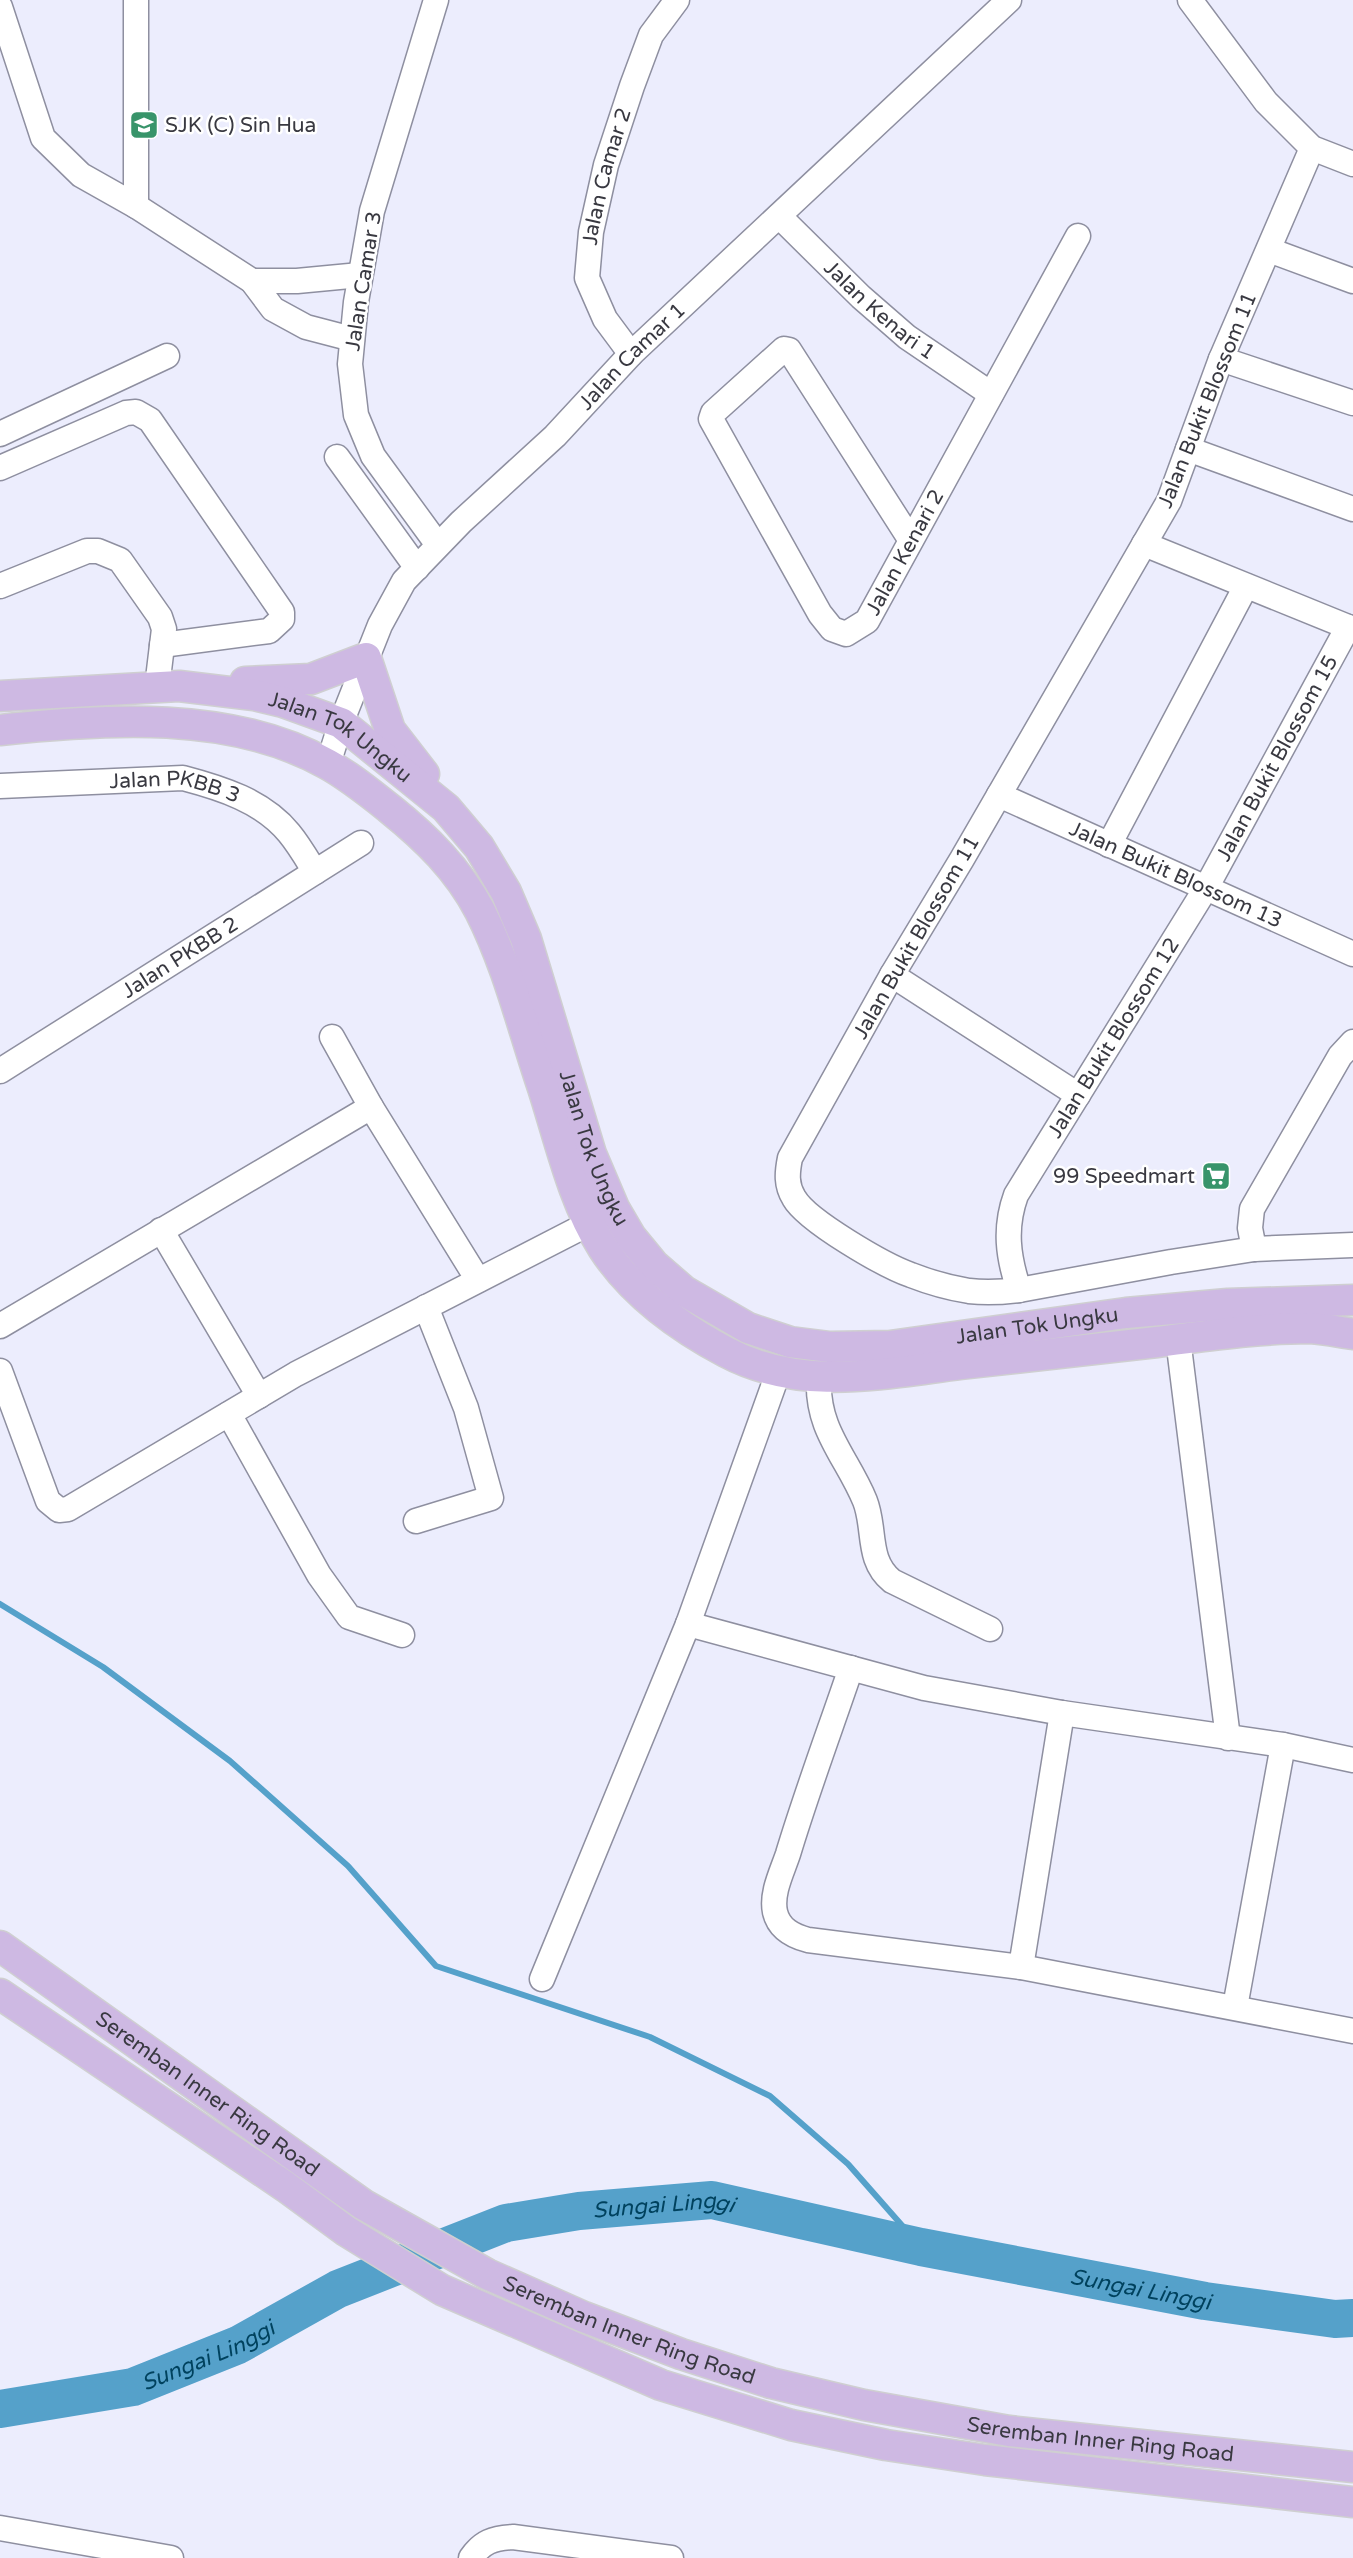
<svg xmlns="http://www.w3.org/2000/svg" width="1353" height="2558" viewBox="0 0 1353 2558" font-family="'Varela Round',sans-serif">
<rect width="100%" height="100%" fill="#ecedfd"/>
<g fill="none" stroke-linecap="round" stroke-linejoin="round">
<path stroke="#55a1ca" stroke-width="6" d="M0,1604L103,1667L230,1761L348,1866L436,1966L650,2037L770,2096L848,2164L921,2247"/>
<path stroke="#55a1ca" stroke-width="38" id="s1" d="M0,2409L133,2387L238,2345L338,2289L506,2223L579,2211L712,2200L921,2247L1205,2301L1335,2319L1353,2318"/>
<g stroke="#8e8fa0" stroke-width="27">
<g id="minor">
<path d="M436,0L372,211L356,302L350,364L356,415L373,456L438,545"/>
<path d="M1190,0L1266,102L1312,148L1353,164"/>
<path d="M0,7L43,138L81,175L136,206L252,281L273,309L306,327L352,339"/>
<path d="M1312,148L1221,359L1169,501L962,859L892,975L790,1158C787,1173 786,1185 794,1198C807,1221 885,1266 911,1275C929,1282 950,1288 969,1291C986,1293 1003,1292 1019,1290L1171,1262L1254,1249L1353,1245"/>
<path d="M136,206V0"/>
<path id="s2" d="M779,216L861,297L907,337L991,394"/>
<path d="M1269,250L1353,281"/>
<path d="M252,281H297L360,275"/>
<path id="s3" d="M631,354L605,319L587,278L591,232L606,165L632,86L651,35L677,0"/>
<path d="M1221,359L1353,403"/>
<path d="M0,434L167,356"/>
<path d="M1188,449L1353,509"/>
<path d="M337,457L417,568"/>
<path d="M0,468L126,413L136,412L150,420L282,612V619L269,631L162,645"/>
<path id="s4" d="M910,539L789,350L784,349L713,413L711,419L820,614L832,629L846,634L867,621L1078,236"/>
<path d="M1144,544L1353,629"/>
<path d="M0,586L87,551H98L120,560L160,617L164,629L157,687"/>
<path id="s5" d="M328,764L341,723L380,625L404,581L461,522L555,436L631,354L1009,0"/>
<path id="s6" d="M0,786L183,778C221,788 263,801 289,833C299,845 307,859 315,872"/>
<path id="s7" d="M999,795L1353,954"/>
<path d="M1109,845L1246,586"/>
<path d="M892,975L1078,1095"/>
<path d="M332,1037L371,1107L478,1280"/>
<path id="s8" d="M0,1071L361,843"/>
<path d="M161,1230L259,1396"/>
<path d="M1254,1249L1250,1228L1252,1209L1340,1056L1353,1042"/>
<path id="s9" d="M1019,1290C1008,1257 1004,1228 1016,1195L1206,888L1348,627"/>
<path d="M0,1326L371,1107"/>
<path d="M1178,1339L1228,1738"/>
<path d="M0,1371L48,1501L59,1510L68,1509L296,1374L590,1223"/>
<path d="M819,1378C816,1430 847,1457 865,1501C876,1529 866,1560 892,1581L990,1629"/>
<path d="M229,1414L319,1575L349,1617L402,1635"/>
<path d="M416,1521L491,1498L466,1408L426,1307"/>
<path d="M688,1624L924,1688L1062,1713L1283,1745L1353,1760"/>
<path d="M851,1668C830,1730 807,1791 788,1854C782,1872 771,1893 775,1912C779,1929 793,1936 808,1940L1021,1967L1353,2031"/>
<path d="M1021,1967L1062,1713"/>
<path d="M542,1979L688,1624L778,1373"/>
<path d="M1235,2007L1283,1745"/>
<path d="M0,2528L171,2558"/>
<path d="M471,2558C482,2542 493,2538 513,2537L671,2558"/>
</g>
</g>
<g stroke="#cfcfd1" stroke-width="33">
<g id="major">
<path d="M245,682L311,679L366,658L390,730L424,774"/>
<path id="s10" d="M0,696L179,686L254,695L283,702L341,723L446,808L479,847L506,892L526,939L591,1154L614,1208L631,1237L654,1265L684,1291L748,1328L790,1342L830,1347L890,1346L1126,1313L1228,1304L1353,1300"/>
<path d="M0,730C105,719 232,710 327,764C349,776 370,793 390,809C426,838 458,869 480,911C508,966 523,1029 543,1088C560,1141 573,1201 603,1248C632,1293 679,1327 726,1352C801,1392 881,1374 961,1364C1026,1357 1092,1349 1157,1342C1207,1336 1260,1328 1310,1328C1325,1329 1339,1332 1353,1334"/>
<path id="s11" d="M0,1946L364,2205L487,2274L584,2317L681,2354L771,2383L864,2405L1009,2431L1353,2467"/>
<path d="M0,1994L286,2187L346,2231L442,2290L661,2385L791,2425L886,2445L985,2460L1353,2502"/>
</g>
</g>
<use href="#minor" stroke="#fff" stroke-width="24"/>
<use href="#major" stroke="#ceb9e3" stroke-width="30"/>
</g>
<defs>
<g id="school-square" transform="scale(1.5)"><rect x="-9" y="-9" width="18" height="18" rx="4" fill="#38946a" stroke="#fff"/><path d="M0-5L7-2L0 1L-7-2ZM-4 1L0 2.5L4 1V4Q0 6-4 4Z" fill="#fff"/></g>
<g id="supermarket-square" transform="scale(1.5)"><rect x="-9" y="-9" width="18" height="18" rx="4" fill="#38946a" stroke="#fff"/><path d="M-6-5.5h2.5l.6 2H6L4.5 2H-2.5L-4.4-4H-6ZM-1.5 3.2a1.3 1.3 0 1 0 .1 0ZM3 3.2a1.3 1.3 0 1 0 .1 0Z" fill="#fff"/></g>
</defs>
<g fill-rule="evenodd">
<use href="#school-square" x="144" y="125"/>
<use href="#supermarket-square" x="1216" y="1176"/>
</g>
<g text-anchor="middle" stroke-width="5" stroke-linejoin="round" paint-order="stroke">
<g font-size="21" fill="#393941" stroke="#fff" text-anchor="start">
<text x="165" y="132">SJK (C) Sin Hua</text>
<text x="1195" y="1183" text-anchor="end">99 Speedmart</text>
</g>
<g font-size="21" fill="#393941" stroke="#fff">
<text dy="7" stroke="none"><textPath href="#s3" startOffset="192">Jalan Camar 2</textPath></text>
<text transform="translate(363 281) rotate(-81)" y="7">Jalan Camar 3</text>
<text dy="7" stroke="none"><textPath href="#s2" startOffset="138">Jalan Kenari 1</textPath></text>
<text dy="7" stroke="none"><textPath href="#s5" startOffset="519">Jalan Camar 1</textPath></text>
<text transform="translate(1207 400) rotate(-68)" y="7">Jalan Bukit Blossom 11</text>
<text dy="7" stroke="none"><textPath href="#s4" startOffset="692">Jalan Kenari 2</textPath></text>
<text dy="7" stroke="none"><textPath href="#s10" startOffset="352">Jalan Tok Ungku</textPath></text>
<text dy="7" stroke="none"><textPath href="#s9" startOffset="606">Jalan Bukit Blossom 15</textPath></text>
<text dy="7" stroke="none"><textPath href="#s6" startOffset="176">Jalan PKBB 3</textPath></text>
<text dy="7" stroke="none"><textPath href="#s7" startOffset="194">Jalan Bukit Blossom 13</textPath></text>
<text transform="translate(916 937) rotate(-60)" y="7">Jalan Bukit Blossom 11</text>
<text dy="7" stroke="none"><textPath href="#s8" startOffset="213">Jalan PKBB 2</textPath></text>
<text dy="7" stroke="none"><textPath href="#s9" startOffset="282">Jalan Bukit Blossom 12</textPath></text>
<text dy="7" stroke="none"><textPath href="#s10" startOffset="856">Jalan Tok Ungku</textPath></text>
<text dy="7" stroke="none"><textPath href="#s10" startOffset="1396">Jalan Tok Ungku</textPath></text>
<text dy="7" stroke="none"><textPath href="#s11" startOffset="255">Seremban Inner Ring Road</textPath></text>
<text dy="7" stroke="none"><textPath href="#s11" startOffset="741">Seremban Inner Ring Road</textPath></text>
<text dy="7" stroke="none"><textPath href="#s11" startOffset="1227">Seremban Inner Ring Road</textPath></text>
</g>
<g font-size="22" font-style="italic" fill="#00425e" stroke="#fff">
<text dy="8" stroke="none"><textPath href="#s1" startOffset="702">Sungai Linggi</textPath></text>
<text dy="8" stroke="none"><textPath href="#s1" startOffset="1188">Sungai Linggi</textPath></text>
<text dy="8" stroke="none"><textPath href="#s1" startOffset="216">Sungai Linggi</textPath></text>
</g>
</g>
</svg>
